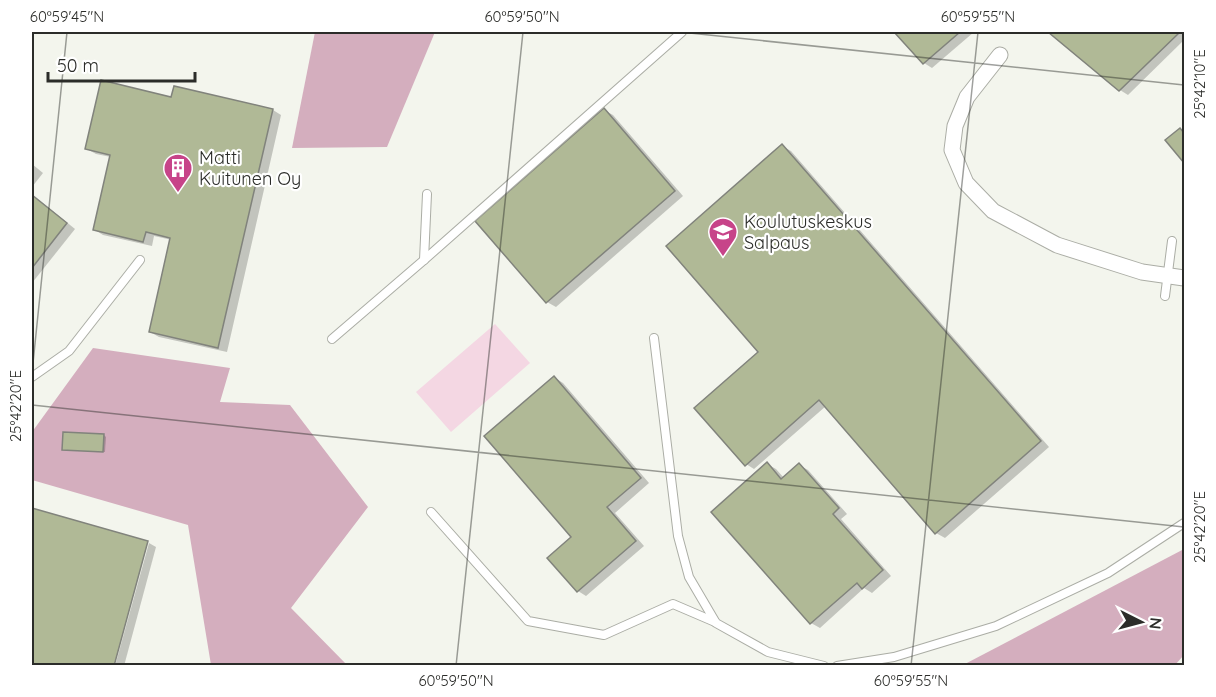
<svg xmlns="http://www.w3.org/2000/svg" width="1216" height="697" viewBox="0 0 1216 697" font-family="Quicksand,sans-serif">
<rect width="100%" height="100%" fill="#f3f5ed"/>
<path fill="#f4d7e3" d="M495,324L530,363L451,432L416,392Z"/>
<g fill="#d4aebe">
<path d="M315,32H435L387,147L292,148Z"/>
<path d="M93,348L230,368L220,402L290,405L368,507L291,608L347,665H211L188,525L32,480V432Z"/>
<path d="M1184,549V655L1175,665H963Z"/>
</g>
<g fill="#0003">
<path d="M896,32H974L932,68L924,63Z"/>
<path d="M1051,32H1184V40L1128,95L1120,90Z"/>
<path d="M172,98L273,110L281,115L227,352L159,337L150,332L172,240L154,236L152,246L103,235L95,230L111,157L96,154L87,149Z"/>
<path d="M604,110L613,115L683,196L556,307L547,302Z"/>
<path d="M782,146L791,151L1049,447L945,538L936,533L826,406L754,469L746,464L760,352Z"/>
<path d="M32,164L43,173L32,187Z"/>
<path d="M32,194L75,229L32,283Z"/>
<path d="M554,377L563,383L649,483L615,513L644,546L586,596L578,591L573,537Z"/>
<path d="M104,435L106,437L105,452L64,449Z"/>
<path d="M767,464L776,469L784,478L799,465L808,470L847,514L841,519L891,576L872,593L864,588L820,628L811,623Z"/>
<path d="M32,510L147,542L112,666H32Z"/>
<path d="M149,543L156,547L124,666H115Z"/>
</g>
<g fill="#b0b996" stroke="#81837c" stroke-width="1.5">
<path d="M894,32H960L923,64Z"/>
<path d="M1048,32H1180L1119,91Z"/>
<path d="M101,80L171,97L174,86L273,109L218,348L149,332L170,238L146,232L143,242L93,230L110,155L85,149Z"/>
<path d="M604,108L675,191L546,303L475,221Z"/>
<path d="M1180,128L1184,133V163L1165,140Z"/>
<path d="M782,144L1041,441L935,534L819,400L745,466L694,408L758,352L666,246Z"/>
<path d="M32,195L67,223L32,268Z"/>
<path d="M554,376L641,478L607,507L636,541L577,592L547,558L571,537L484,436Z"/>
<path d="M63,432L104,434L103,452L62,450Z"/>
<path d="M767,462L781,479L799,463L839,508L833,514L883,570L862,589L857,583L810,624L711,512Z"/>
<path d="M32,508L148,541L114,666H32Z"/>
</g>
<g fill="none" stroke-linecap="round" stroke-linejoin="round">
<g stroke="#abada5" stroke-width="10">
<g id="lane">
<path d="M424,260L427,194"/>
<path d="M1165,296L1172,241"/>
<path d="M654,338L678,536L689,577L716,623L768,652L824,666"/>
<path d="M332,339L424,260L682,32"/>
<path d="M32,377L69,351L140,260"/>
<path d="M431,512L528,621L604,635L673,604L715,622"/>
<path d="M837,666L894,657L996,626L1108,573L1184,523"/>
</g>
</g>
<g stroke="#abada5" stroke-width="17">
<path id="street" d="M1000,55L967,97L955,126L952,150L966,183L993,211L1057,245L1142,272L1184,278"/>
</g>
<use href="#lane" stroke="#fff" stroke-width="8"/>
<use href="#street" stroke="#fff" stroke-width="15"/>
</g>
<path fill="none" stroke="#2b2c29" stroke-width="1.5" stroke-opacity="0.45" d="M680,32L1184,85M32,373L67,32M32,405L1184,527M456,666L523,32M911,666L978,32"/>
<defs>
<g id="building-pin" transform="scale(1.5)"><path d="M0 17L-7.5 6A9.5 9.5 0 1 1 7.5 6Z" fill="#c74489" stroke="#fff"/><path d="M-4-6H4V6H1V3H-1V6H-4ZM-2.5-4.3h1.7v1.8h-1.7ZM.8-4.3h1.7v1.8H.8ZM-2.5-1h1.7V.8h-1.7ZM.8-1h1.7V.8H.8Z" fill="#fff"/></g>
<g id="school-pin" transform="scale(1.5)"><path d="M0 17L-7.5 6A9.5 9.5 0 1 1 7.5 6Z" fill="#c74489" stroke="#fff"/><path d="M0-5L7-2L0 1L-7-2ZM-4 1L0 2.5L4 1V4Q0 6-4 4Z" fill="#fff"/></g>
</defs>
<g fill-rule="evenodd">
<use href="#building-pin" x="178" y="168"/>
<use href="#school-pin" x="723" y="232"/>
</g>
<g text-anchor="middle" stroke-width="4.5" stroke-linejoin="round" paint-order="stroke">
<g font-size="18" fill="#2b2c29" stroke="#fff" text-anchor="start">
<text x="199" y="164">Matti<tspan x="199" dy="21">Kuitunen Oy</tspan></text>
<text x="744" y="228">Koulutuskeskus<tspan x="744" dy="21">Salpaus</tspan></text>
</g>
</g>
<rect width="1216" height="697" fill="none" stroke="#ffffff" stroke-width="66"/>
<g transform="translate(1141 622) rotate(96)" stroke="#ffffff" stroke-width="4.5" paint-order="stroke">
<path d="M0-4.5L10 22L0 15L-10 22Z" fill="#2b2c29"/>
<text y="-9" font-size="16" font-weight="bold" text-anchor="middle" fill="#2b2c29">N</text>
</g>
<path d="M48 72v9h147v-9" fill="none" stroke="#2b2c29" stroke-width="3"/>
<text x="57" y="72" font-size="18" fill="#2b2c29" stroke="#ffffff" stroke-width="4.5" paint-order="stroke">50 m</text>
<rect x="33" y="33" width="1150" height="631" fill="none" stroke="#2b2c29" stroke-width="2"/>
<g font-size="15" text-anchor="middle" fill="#2b2c29">
<text x="67" y="22">60°59'45"N</text>
<text x="522" y="22">60°59'50"N</text>
<text x="978" y="22">60°59'55"N</text>
<text transform="translate(1200 84) rotate(-90)" y="5">25°42'10"E</text>
<text transform="translate(16 406) rotate(-90)" y="5">25°42'20"E</text>
<text transform="translate(1200 527) rotate(-90)" y="5">25°42'20"E</text>
<text x="456" y="686">60°59'50"N</text>
<text x="911" y="686">60°59'55"N</text>
</g>
</svg>
